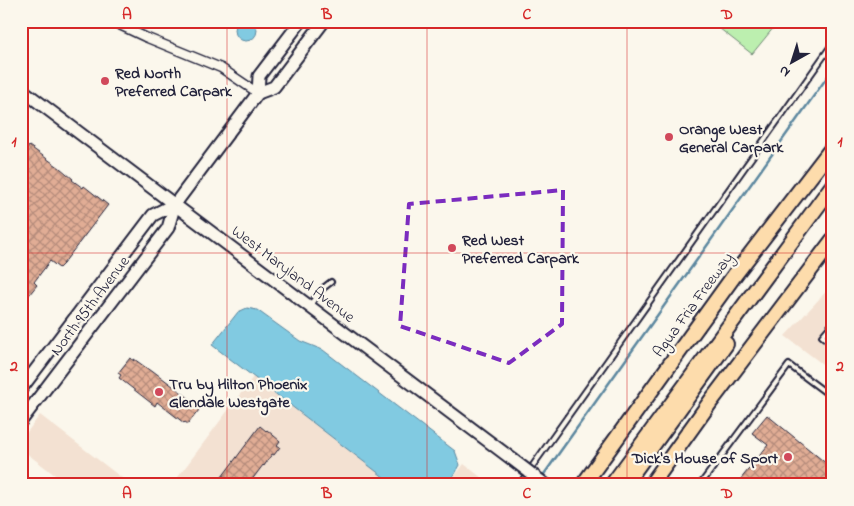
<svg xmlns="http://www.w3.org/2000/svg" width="854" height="506" viewBox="0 0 854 506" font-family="'Indie Flower',sans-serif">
<defs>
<pattern id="building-cross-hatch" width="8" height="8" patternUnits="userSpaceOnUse" patternTransform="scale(1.25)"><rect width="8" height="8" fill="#e1ad95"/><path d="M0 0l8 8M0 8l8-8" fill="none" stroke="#b68c7b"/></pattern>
</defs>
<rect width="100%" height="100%" fill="#fbf7ec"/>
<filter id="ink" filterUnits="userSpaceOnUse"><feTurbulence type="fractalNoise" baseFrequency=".02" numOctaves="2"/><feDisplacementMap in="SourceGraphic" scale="10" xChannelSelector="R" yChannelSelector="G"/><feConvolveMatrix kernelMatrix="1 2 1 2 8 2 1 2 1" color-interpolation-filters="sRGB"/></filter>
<g filter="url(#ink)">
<g fill="#f3e1d2">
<path d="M833,284V372L785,336Z"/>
<path d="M253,377L394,485H172Z"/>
<path d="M40,415L131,485H68L21,449V440Z"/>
<path d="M464,464L491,485H448Z"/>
</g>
<path fill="#bcefaf" stroke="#6f8875" d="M710,21H779L752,54Z"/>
<g fill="#81cae1" stroke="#5b879f">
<circle cx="246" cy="30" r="11"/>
<path d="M247,308L257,310L300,341L323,350L455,451L460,465L455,474L446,485H394L212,345L238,312Z"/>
</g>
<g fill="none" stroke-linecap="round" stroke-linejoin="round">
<path stroke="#5b879f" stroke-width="2.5" d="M542,477L833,69"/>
</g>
<g fill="url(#building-cross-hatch)" stroke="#22223b">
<path d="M29,146L60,168L73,179L72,180L83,188L84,186L108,205L63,264L59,268L50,261L34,282L37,285L21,305V156Z"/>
<path d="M130,358L134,361V359L152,372L153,371L190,399L189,401L199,410L188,424L185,422L184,423L157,402L155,406L119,378L121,375L118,373Z"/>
<path d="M767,415L833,469V485H736L768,445L752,433Z"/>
<path d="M260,426L266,431L267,430L280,441L277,445L280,447L274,455L272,454L264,466L263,465L248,485H216Z"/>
</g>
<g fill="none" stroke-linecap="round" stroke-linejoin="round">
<g stroke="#22223b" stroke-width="8">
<g id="lane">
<path d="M310,305L322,289L331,282"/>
<path d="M833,323L822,336L833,345"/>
<path d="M519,485L833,43"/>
<path d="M700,485L789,365L833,398"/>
</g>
</g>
<g stroke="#22223b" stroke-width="11">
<path id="street" d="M111,21L145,37L221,68L258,93"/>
</g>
<g stroke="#22223b" stroke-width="15">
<g id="secondary">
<path d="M21,89L512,459"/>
<path d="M258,93L274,87L324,21"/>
<path d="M21,389L153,215L175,204"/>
<path d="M21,421L168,228L175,204L258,93L259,76L301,21"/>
</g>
</g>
<g stroke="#22223b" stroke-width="18">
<g id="highway">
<path d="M583,485L736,273L833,147"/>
<path d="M612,485L833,185"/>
<path d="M624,485L726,344"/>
<path d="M651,485L711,401L833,240"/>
</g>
</g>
<use href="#lane" stroke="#fbf7ec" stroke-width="4"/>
<use href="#street" stroke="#fbf7ec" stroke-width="8"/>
<use href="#secondary" stroke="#fbf7ec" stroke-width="11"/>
<use href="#highway" stroke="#fddcac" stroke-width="14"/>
<g stroke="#22223b" stroke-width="15" stroke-linecap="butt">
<path id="secondary-bridge" d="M512,459L546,485"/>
</g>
<use href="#secondary-bridge" stroke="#fbf7ec" stroke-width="11"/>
</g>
</g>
<path fill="none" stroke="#7b2cbf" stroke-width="4" stroke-dasharray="10 6" stroke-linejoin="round" d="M563,190L562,324L509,363L400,326L409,204Z"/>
<path fill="none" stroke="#d62828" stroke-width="1" stroke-opacity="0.55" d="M227,21V485M427,21V485M627,21V485M21,253H833"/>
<g fill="#d1495b" stroke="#fbf7ec" stroke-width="2">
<circle cx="105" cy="81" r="5"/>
<circle cx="669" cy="137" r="5"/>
<circle cx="452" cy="248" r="5"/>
<circle cx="159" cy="392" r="5"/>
<circle cx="788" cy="457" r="5"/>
</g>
<g text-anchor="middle" stroke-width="4.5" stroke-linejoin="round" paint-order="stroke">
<g font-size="16" font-weight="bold" fill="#22223b" stroke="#fbf7ec" text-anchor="start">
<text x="115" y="78">Red North<tspan x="115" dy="18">Preferred Carpark</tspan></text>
<text x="679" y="134">Orange West<tspan x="679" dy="18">General Carpark</tspan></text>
<text x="462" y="245">Red West<tspan x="462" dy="18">Preferred Carpark</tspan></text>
<text x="169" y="389">Tru by Hilton Phoenix<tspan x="169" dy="18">Glendale Westgate</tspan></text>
<text x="778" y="463" text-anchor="end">Dick's House of Sport</text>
</g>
<g font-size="16" fill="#22223b" stroke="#fbf7ec">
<text transform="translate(294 273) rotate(37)" y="6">West Maryland Avenue</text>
<text transform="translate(692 304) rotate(-54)" y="6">Agua Fria Freeway</text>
<text transform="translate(89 305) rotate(-53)" y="6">North 95th Avenue</text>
</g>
</g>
<rect width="854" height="506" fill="none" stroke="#fbf7ec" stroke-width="55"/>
<g transform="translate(792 62) rotate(219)" stroke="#fbf7ec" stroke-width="4" paint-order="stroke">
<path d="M0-4L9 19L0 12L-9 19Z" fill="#22223b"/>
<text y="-8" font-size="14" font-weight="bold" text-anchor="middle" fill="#22223b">N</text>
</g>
<rect x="28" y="28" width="798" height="450" fill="none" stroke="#d62828" stroke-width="2"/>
<g font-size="16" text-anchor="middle" font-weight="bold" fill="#d62828">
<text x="127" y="19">A</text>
<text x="327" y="19">B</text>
<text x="527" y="19">C</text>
<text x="727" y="19">D</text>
<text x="14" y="146">1</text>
<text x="840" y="146">1</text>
<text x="14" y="371">2</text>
<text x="840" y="371">2</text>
<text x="127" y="498">A</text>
<text x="327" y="498">B</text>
<text x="527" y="498">C</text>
<text x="727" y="498">D</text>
</g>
</svg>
